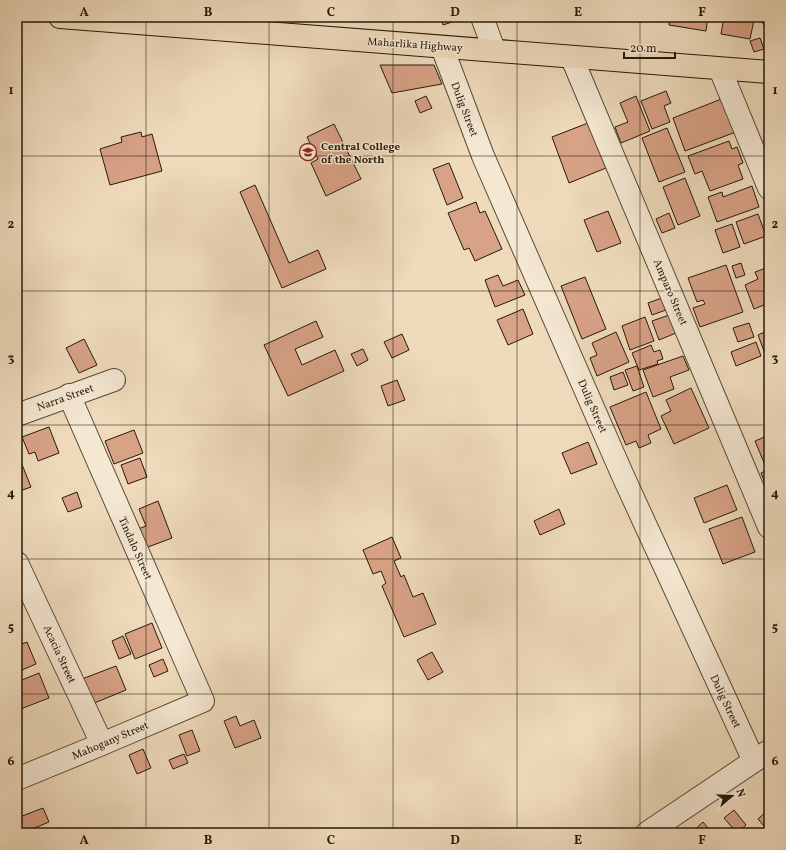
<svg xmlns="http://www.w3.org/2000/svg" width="786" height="850" viewBox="0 0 786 850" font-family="Vollkorn,serif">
<rect width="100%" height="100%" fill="#efdbbc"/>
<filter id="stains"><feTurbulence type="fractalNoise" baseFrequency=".005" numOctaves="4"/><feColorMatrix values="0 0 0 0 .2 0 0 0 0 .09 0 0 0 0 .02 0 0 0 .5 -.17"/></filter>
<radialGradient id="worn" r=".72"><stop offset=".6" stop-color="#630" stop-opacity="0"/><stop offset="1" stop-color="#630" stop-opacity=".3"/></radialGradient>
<g fill="#d8a286" stroke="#26190a">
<path d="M441,17H467L443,25Z"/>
<path d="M670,17H708L706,31L669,25Z"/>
<path d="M724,17H739L754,20L750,39L721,34Z"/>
<path d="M760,17H769V36Z"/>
<path d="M760,38L764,49L754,52L750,41Z"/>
<path d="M380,65H434L442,84L392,93Z"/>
<path d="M666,91L671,103L664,106L670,122L652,129L641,101Z"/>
<path d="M426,96L432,108L420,113L415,101Z"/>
<path d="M636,96L650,131L621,143L615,127L628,122L620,103Z"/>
<path d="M724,98L736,132L685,151L673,118Z"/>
<path d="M588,123L606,168L569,183L552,137Z"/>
<path d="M334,124L361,179L326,196L311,163L318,159L307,137Z"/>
<path d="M667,128L685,172L659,182L642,138Z"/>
<path d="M141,132L142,137L152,134L162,171L110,185L100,149L122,142L121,137Z"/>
<path d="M729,141L732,149L737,147L743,163L738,165L743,179L710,191L702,171L695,174L688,156Z"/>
<path d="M449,163L463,198L447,205L433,169Z"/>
<path d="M685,178L700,216L678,225L663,187Z"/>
<path d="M255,185L289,263L318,250L326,269L282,288L240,192Z"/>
<path d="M752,186L759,207L717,222L708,197L722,192L723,197Z"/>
<path d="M476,202L480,213L485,211L502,249L475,261L469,248L464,250L448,213Z"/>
<path d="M608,211L621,243L597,252L584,220Z"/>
<path d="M669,213L675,228L662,233L656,219Z"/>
<path d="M758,214L766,236L744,244L736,222Z"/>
<path d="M732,224L740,247L723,253L715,230Z"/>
<path d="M741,263L745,275L736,278L732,266Z"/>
<path d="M726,265L743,312L700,327L693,308L705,304L703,300L697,302L688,278Z"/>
<path d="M769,267V303L754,309L745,285L758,279L755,272Z"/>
<path d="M498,275L503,286L518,280L525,295L495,307L485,280Z"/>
<path d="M585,277L606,329L582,339L561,286Z"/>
<path d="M662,298L666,310L652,315L648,303Z"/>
<path d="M523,309L533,334L508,345L497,320Z"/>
<path d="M669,315L676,333L659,340L652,321Z"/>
<path d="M645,317L654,341L630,350L622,326Z"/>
<path d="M316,321L323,337L295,349L302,365L335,350L344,371L288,396L264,345Z"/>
<path d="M749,323L754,337L738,342L733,328Z"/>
<path d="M769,330V362H768L758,335Z"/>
<path d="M616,332L629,362L597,376L590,358L597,355L592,343Z"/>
<path d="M402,334L409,350L392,358L384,342Z"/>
<path d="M84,339L97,365L79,373L66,348Z"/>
<path d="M756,342L761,356L736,366L731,352Z"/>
<path d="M651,345L654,352L660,350L663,359L657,361L658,364L639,370L632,353Z"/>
<path d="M363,349L368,360L357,366L351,354Z"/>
<path d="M683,356L689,370L670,377L674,389L653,397L643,370Z"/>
<path d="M637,366L644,387L633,391L625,370Z"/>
<path d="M623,372L628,385L614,390L610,377Z"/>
<path d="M397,380L405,400L388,406L381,386Z"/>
<path d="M691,388L709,428L674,444L661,416L671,411L666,400Z"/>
<path d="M646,392L661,429L648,435L651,443L639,448L636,441L626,445L610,407Z"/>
<path d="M49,427L59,453L38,461L35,452L29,454L22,437Z"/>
<path d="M134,430L143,453L114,464L105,441Z"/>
<path d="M769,435V484L766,485L761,473L767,470L755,441Z"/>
<path d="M588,442L597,464L571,474L562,453Z"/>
<path d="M140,458L147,477L128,484L121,465Z"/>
<path d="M21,462L31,487L17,492V464Z"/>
<path d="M727,485L737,510L704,523L694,498Z"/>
<path d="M77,492L82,507L68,512L62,498Z"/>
<path d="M158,501L172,538L140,550L133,531L146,526L139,509Z"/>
<path d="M559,509L565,524L540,535L534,521Z"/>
<path d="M742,517L755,552L723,564L709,529Z"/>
<path d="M392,537L401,558L394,561L401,577L404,575L413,597L423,593L436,624L404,637L382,586L386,583L381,571L373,574L363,550Z"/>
<path d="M152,623L162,648L135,659L125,634Z"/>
<path d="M123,636L131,654L119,659L112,641Z"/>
<path d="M27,642L36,664L17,672V646Z"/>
<path d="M432,652L443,672L428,680L417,660Z"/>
<path d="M163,659L168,671L154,677L149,665Z"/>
<path d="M116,666L126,690L92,704L82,679Z"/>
<path d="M39,673L49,698L18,710L17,706V682Z"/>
<path d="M236,716L240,726L254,720L261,738L235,748L224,721Z"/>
<path d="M192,730L200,751L187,756L179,735Z"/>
<path d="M143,749L151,768L137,774L129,755Z"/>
<path d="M184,754L188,763L173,769L169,760Z"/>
<path d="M43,808L49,822L22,833L17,818Z"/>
<path d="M734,810L746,825L737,833L724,818Z"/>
<path d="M767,811L769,814V832L758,819Z"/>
<path d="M703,822L712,833H691Z"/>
</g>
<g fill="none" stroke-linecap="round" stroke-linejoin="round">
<g stroke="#584a36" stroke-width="24">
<g id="minor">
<path d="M482,17L494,50"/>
<path d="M442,47L483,156L623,476L754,761"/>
<path d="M572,58L769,527"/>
<path d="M720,69L769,188"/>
<path d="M17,415L114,380"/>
<path d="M17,563L102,744"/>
<path d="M17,779L102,744L203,701L69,395"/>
<path d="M647,833L769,751"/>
</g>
</g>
<g stroke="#26190a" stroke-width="24">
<path id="highway" d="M60,17L769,72"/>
</g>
<use href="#minor" stroke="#f5e8d3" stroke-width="22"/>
<use href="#highway" stroke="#efdbbc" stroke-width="22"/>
</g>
<path fill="none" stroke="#26190a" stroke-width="1" stroke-opacity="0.55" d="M146,17V833M269,17V833M393,17V833M517,17V833M640,17V833M17,156H769M17,291H769M17,425H769M17,559H769M17,694H769"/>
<defs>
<g id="university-ring" transform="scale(0.9)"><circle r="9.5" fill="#f5e8d3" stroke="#8f2418" stroke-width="1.5"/><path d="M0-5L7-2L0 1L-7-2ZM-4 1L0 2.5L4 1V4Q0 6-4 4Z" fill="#8f2418"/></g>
</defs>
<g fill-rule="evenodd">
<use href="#university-ring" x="308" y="152"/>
</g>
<g text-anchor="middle" stroke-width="3" stroke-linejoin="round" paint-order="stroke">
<g font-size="11" fill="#26190a" stroke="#f5e8d3">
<text transform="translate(415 44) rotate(4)" y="4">Maharlika Highway</text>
<text transform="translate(465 109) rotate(69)" y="4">Dulig Street</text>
<text transform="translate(671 292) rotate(67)" y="4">Amparo Street</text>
<text transform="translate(65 397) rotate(-20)" y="4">Narra Street</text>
<text transform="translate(593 406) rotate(66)" y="4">Dulig Street</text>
<text transform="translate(136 548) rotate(66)" y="4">Tindalo Street</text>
<text transform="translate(60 654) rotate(65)" y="4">Acacia Street</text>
<text transform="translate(726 701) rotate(65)" y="4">Dulig Street</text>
<text transform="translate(110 740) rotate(-23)" y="4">Mahogany Street</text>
</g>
<g font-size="11" font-weight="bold" fill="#26190a" stroke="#f5e8d3" text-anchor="start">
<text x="321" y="150">Central College<tspan x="321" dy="13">of the North</tspan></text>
</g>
</g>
<rect width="786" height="850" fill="none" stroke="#efdbbc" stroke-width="44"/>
<g transform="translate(732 796) rotate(71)" stroke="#f5e8d3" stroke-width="3" paint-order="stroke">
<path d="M0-3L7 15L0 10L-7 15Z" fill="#26190a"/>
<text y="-6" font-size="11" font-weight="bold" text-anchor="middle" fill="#26190a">N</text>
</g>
<path d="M624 52v6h51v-6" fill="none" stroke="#26190a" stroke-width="2"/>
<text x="630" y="52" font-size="12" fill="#26190a" stroke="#f5e8d3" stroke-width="3" paint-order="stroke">20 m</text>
<rect x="22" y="22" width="742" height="806" fill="none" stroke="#26190a" stroke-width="1.5"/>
<g font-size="13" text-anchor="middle" font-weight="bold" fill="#26190a">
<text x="84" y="16">A</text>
<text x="208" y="16">B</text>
<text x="331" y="16">C</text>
<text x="455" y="16">D</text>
<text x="578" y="16">E</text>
<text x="702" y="16">F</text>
<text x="11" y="94">1</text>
<text x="775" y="94">1</text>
<text x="11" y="228">2</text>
<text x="775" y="228">2</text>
<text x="11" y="362">3</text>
<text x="775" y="362">3</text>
<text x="11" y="497">4</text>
<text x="775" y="497">4</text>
<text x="11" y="631">5</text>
<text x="775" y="631">5</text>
<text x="11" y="765">6</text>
<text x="775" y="765">6</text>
<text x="84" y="844">A</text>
<text x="208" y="844">B</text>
<text x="331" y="844">C</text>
<text x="455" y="844">D</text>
<text x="578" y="844">E</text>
<text x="702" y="844">F</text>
</g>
<rect width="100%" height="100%" filter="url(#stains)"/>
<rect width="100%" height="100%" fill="url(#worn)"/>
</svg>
